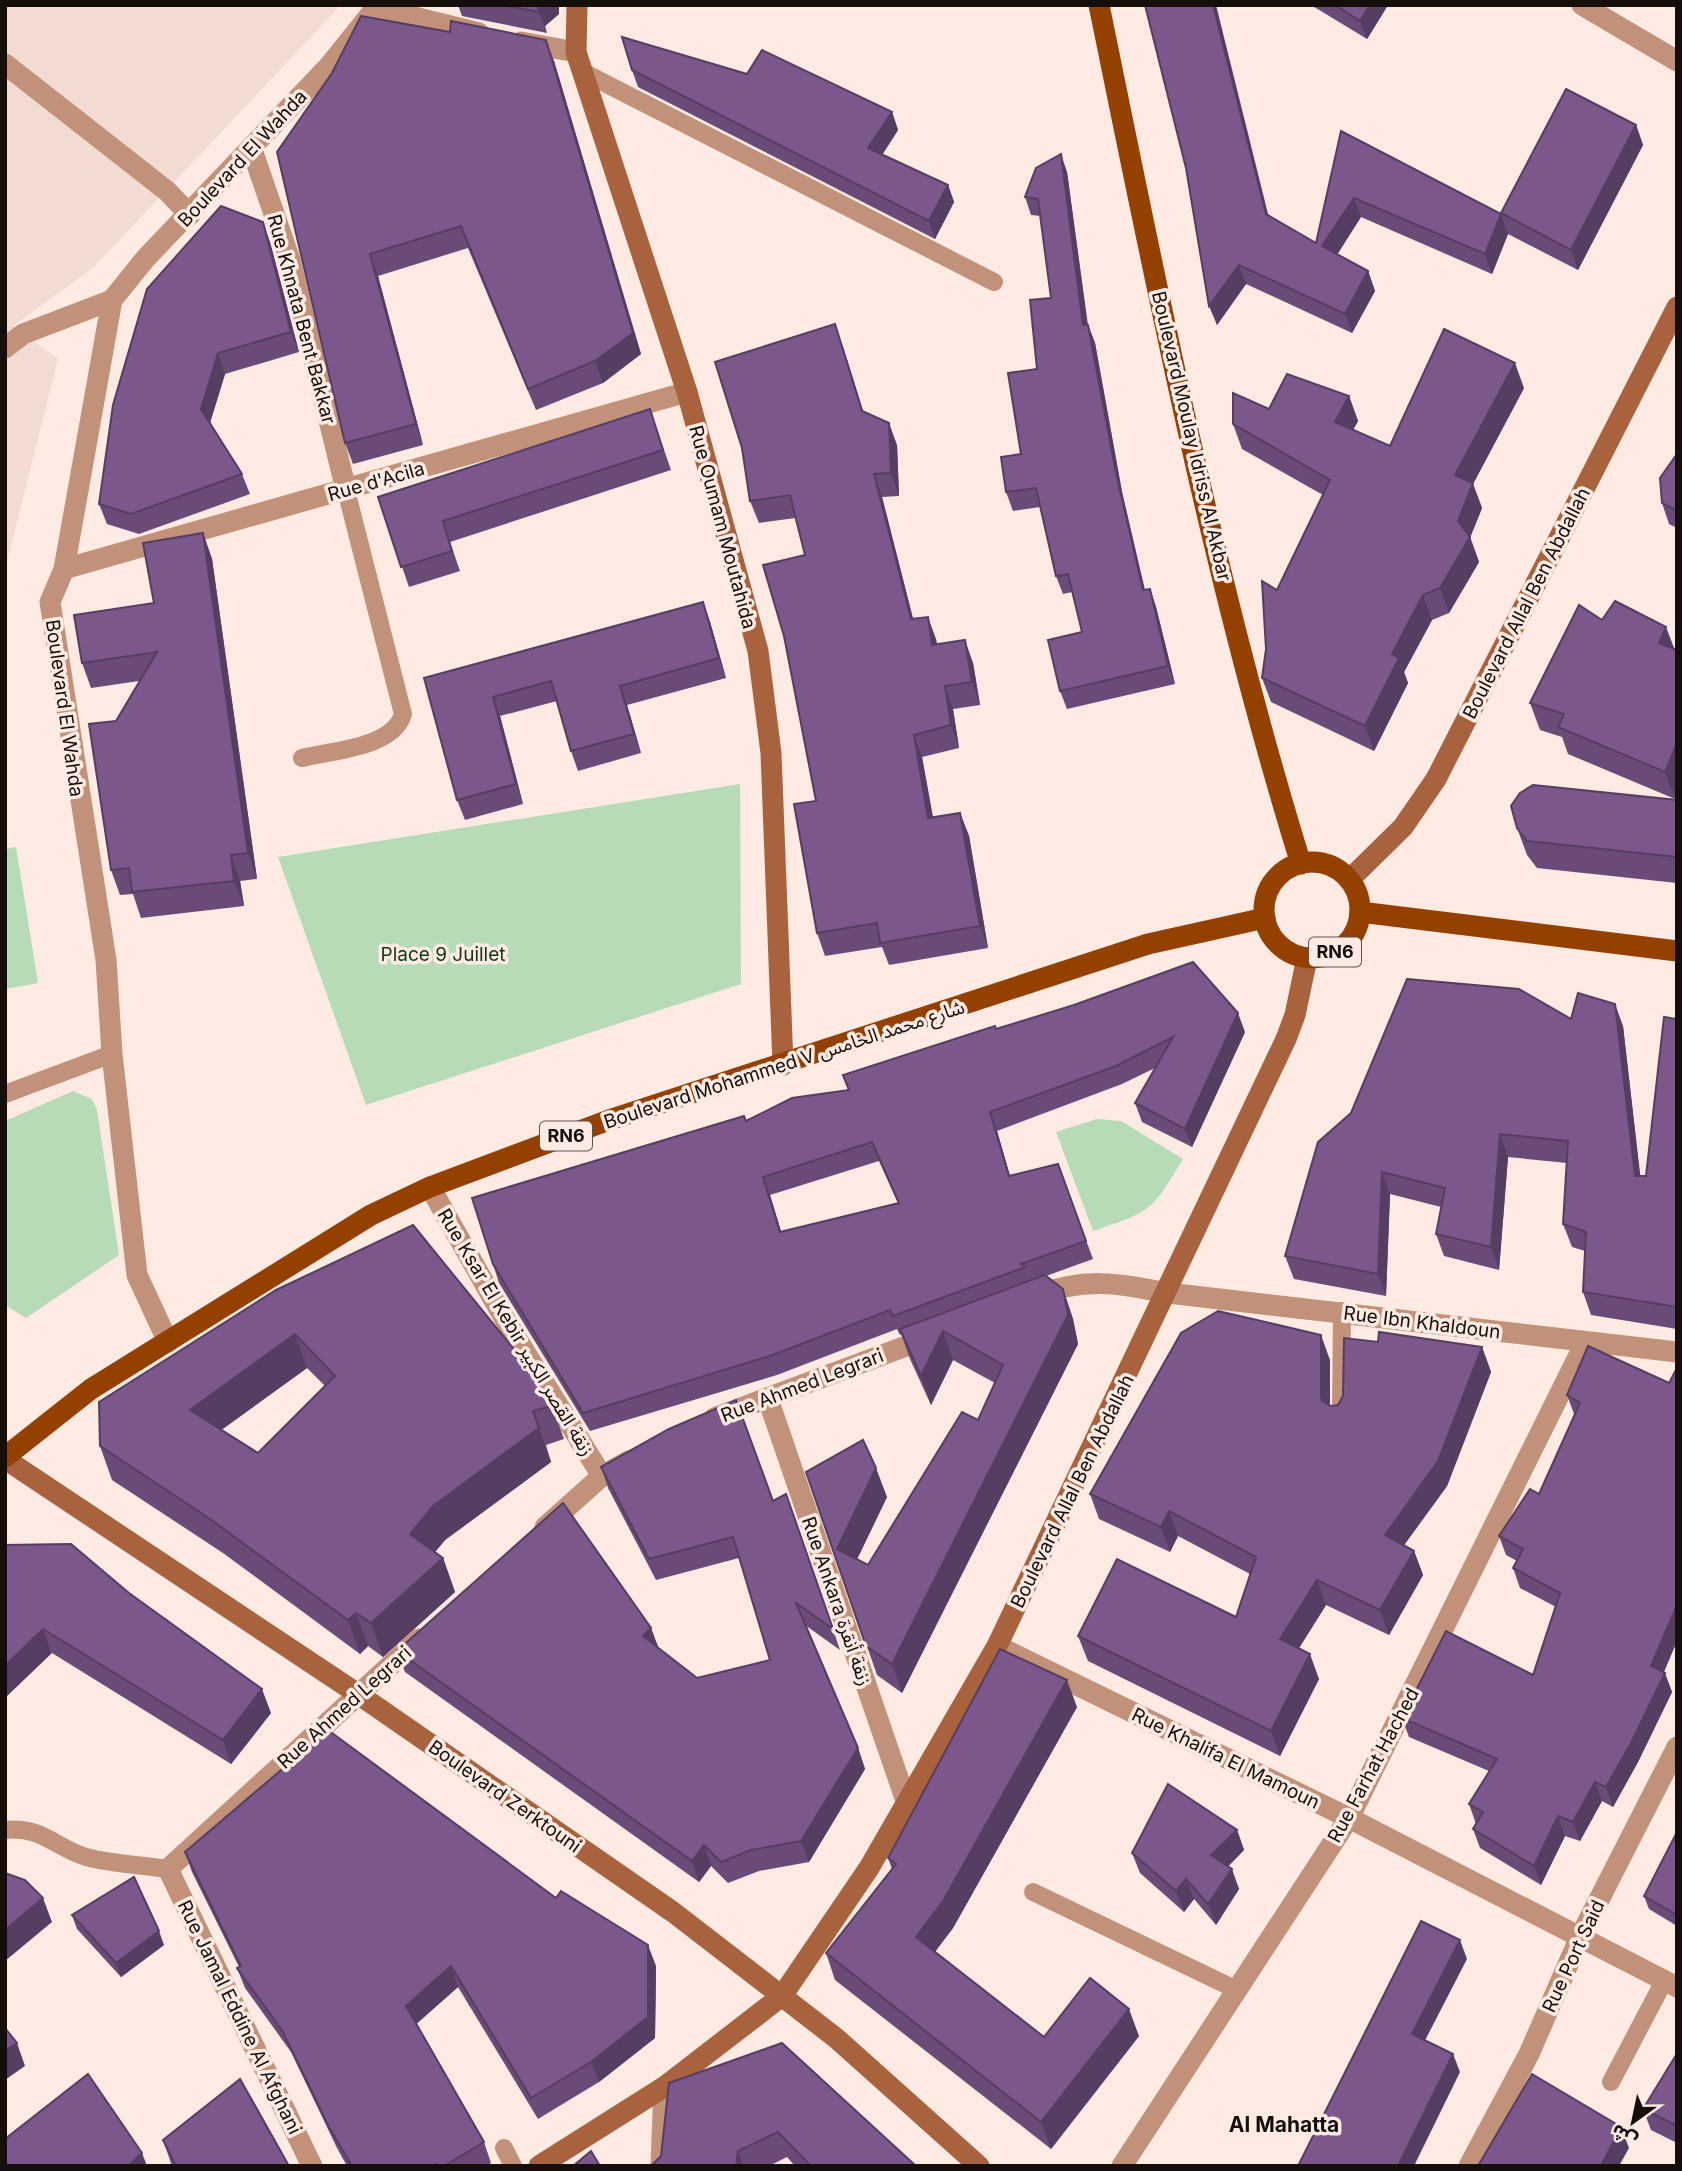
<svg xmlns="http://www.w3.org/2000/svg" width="1682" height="2171" viewBox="0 0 1682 2171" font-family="Inter,'Noto Sans Arabic',sans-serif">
<rect width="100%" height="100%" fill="#fdeae2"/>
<path fill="#f2dbd1" d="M5,5H341L94,267L13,326L58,359L5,570Z"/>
<g fill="#b6dbb6">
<path d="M740,784L741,984L366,1105L278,857Z"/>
<path d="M16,847L38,983L5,989V849Z"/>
<path d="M73,1091L92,1099L97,1110L119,1255L26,1318L5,1305V1121Z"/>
<path d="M1097,1119L1121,1121L1183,1159C1151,1212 1152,1211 1093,1231L1056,1132Z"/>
</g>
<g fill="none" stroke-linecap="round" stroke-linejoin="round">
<g stroke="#c19279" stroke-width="18">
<path d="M583,72L994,282"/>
<path d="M302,758C333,750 393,748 403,714L346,490"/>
<path d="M5,1094L112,1054"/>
<path d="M1341,1420L1342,1311"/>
<path d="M5,1830C42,1826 54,1847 86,1857C112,1864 142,1865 168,1869"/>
<path d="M1033,1892L1237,1990"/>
<path d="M1611,2082L1664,1981"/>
<path d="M504,2148L513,2166"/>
</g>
<g stroke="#c19279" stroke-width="21">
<path d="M1582,5L1677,61"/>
<path d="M375,11L410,16L479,33"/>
<path d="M521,42L576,52"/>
<path d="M5,64L167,191L190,215"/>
<path d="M252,150L290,260L346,490"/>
<path d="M5,348L23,334L112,300"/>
<path d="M64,569L687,392"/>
<path d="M430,1187L507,1323L602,1476"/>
<path d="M1035,1296C1085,1277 1116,1283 1168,1293L1677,1352"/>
<path d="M168,1342L137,1275L112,1054L106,960L50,602L64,569L112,300L146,258L329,66L378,5"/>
<path d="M768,1399L907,1804"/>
<path d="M714,1418L933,1336"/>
<path d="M545,1527L602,1476L629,1461"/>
<path d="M997,1646L1349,1818L1677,1987"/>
<path d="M312,2166L168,1869L419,1639"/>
<path d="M661,2166L664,2087"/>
<path d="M1122,2166L1349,1818L1585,1343"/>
<path d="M1469,2166L1529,2054L1580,1937L1677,1747"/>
</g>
<g stroke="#a8633e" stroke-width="21">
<path d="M577,5L576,52L687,392L758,651L771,753L783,1065"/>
<path d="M1349,880L1403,827L1436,779L1677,307"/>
<path d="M5,1459L358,1694L673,1912L836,2038L979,2166"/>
<path d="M539,2166L664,2087L782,1996L869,1868L997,1646L1286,1039L1295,1015L1307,958"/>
</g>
<g stroke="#934000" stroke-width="21">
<path d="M1099,5C1158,293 1214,583 1301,864"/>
<circle cx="1312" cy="910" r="48"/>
<path d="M1360,912L1677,951"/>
<path d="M5,1457L91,1389L371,1215L430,1187L609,1120L1148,944L1265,918"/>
</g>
</g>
<g fill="#6a4b78" fill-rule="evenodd">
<path d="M458,5H559V14L545,26L547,33L462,16Z"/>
<path d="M1311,5H1388L1367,39Z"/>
<path d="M554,61L641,354L603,383L536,410L468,248L378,276L423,445L353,464L345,443L277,152Z"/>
<path d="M632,70L747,74L892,112L898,130L882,155L948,185L954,202L935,239L638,87Z"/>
<path d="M1636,125L1643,145L1578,270L1508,234L1492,274L1361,217L1337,254L1368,271L1375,291L1352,333L1246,284L1217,325L1186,168L1316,243L1341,131L1501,214Z"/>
<path d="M1067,172L1088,325L1095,343L1122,492L1145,590L1150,589L1156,607L1175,684L1067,709L1060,691L1082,632L1072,592L1063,594L1056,576L1040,507L1013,511L1006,492L1021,454L1051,298L1041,216L1031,215L1025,197Z"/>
<path d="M270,242L299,352L225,374L210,423L242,474L250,494L139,534L107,524L99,504Z"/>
<path d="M843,347L863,411L897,445L899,496L882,497L913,619L936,639L937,645L973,663L980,705L953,709L959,748L922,757L933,817L960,813L969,836L988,948L889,965L882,947L825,956L817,933L816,801L805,555L795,518L759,523L750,501Z"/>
<path d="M1524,388L1473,484L1482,508L1470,537L1479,562L1449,613L1432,620L1404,672L1408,683L1374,751L1271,702L1262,678L1277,590L1323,495L1242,449L1233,424L1269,409L1349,396L1358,421L1353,430L1390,446Z"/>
<path d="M650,409L671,470L450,542L460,571L409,587L378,497Z"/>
<path d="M1677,454V528L1669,524L1662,503Z"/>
<path d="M203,533L212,559L257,879L240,881L244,906L141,918L133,894L120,895L111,870L116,721L139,681L91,688L82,663L154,603Z"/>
<path d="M1615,601L1675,799L1568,754L1562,737L1540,730L1530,703L1602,620Z"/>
<path d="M703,602L710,622L726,678L627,705L641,753L578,771L571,751L557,701L500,716L523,804L465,820L457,800L424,678Z"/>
<path d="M1677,800V883L1537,868L1527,855L1517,828Z"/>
<path d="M1571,1019L1623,1026L1640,1176H1646L1677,1019V1329L1591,1315L1583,1292L1585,1251L1572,1247L1563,1224L1567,1163L1508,1157L1499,1270L1444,1256L1436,1234L1441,1207L1390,1194L1386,1296L1294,1279L1285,1256L1318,1142Z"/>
<path d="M996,1029L1245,1032L1192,1147L1142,1122L1135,1103L1155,1068L1122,1084L997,1131L1010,1176L1058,1164L1093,1259L1046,1276L1063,1289L1073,1319L1078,1344L902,1693L877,1675L806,1472L887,1497L857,1559L868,1565L978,1420L995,1383L953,1360L931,1405L910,1359L901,1334L900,1335L897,1329L777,1375L590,1431L499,1283L493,1264L746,1121L848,1090L843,1075ZM879,1161L898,1203L781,1232L770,1195Z"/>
<path d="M276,1290L552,1406L564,1439L546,1445L551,1462L445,1540L435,1552L443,1558L455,1592L383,1657L368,1646L360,1654L223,1553L112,1480L100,1446ZM307,1368L325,1386L258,1453L221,1430Z"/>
<path d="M1378,1342L1482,1347L1491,1372L1447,1486L1404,1545L1414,1551L1423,1575L1389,1635L1326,1605L1299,1648L1319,1679L1280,1756L1088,1661L1078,1636L1236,1617L1250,1574L1178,1536L1170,1552L1099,1519L1090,1494L1330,1360V1406H1331L1338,1405Z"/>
<path d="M1677,1368V1641L1664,1672L1672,1692L1638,1762L1613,1807L1602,1801L1580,1841L1565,1836L1541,1885L1480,1848L1473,1829L1476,1824L1469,1804L1489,1771L1409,1737L1402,1718L1533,1675L1556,1607L1520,1588L1513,1568L1517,1561L1506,1555L1499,1536L1539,1494L1575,1415L1574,1414L1567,1395L1669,1383Z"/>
<path d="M601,1467L773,1501L794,1515L840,1650L805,1625L858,1748L865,1769L809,1862L759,1871L728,1883L711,1866L699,1882L405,1672L397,1651L651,1628L658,1648L697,1678L770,1660L739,1558L656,1580L608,1488Z"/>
<path d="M5,1545L271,1713L231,1764L52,1653Z"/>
<path d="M1077,1707L953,1928L935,1952L1044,2037L1139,2036L1051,2149L835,1980L826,1953L892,1869L888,1858Z"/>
<path d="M1237,1830L1244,1850L1228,1866L1239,1889L1216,1925L1194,1899L1184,1912L1140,1873L1132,1853Z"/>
<path d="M1677,1832V1926L1649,1909L1644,1896Z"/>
<path d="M185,1852L556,1898L656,1966L655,2038L599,2082L538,2119L458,1987L416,2024L484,2142L491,2163L487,2166H347L337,2148L291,2052L245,1988L237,1968L239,1967L192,1872Z"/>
<path d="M72,1915L164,1945L121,1977L77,1929Z"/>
<path d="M1677,2056V2143L1651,2130L1643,2109Z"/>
<path d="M669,2083L916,2166H795L787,2157L769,2166H651L661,2156Z"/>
<path d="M163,2140L289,2166H172Z"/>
</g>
<g fill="#563d62">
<path d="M538,5H559V14L545,26L547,33L539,12Z"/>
<path d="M1213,5H1216L1273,234L1266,214Z"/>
<path d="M1370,5H1388L1367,39L1360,21Z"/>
<path d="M546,40L554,61L641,354L603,383L595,361Z"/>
<path d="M892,112L898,130L875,166L868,148Z"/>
<path d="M1636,125L1643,145L1578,270L1571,250Z"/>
<path d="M1061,154L1067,172L1090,344L1083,325Z"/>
<path d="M948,185L954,202L935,239L929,221Z"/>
<path d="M1354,198L1361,217L1330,266L1322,246Z"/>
<path d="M1501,214L1508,234L1492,274L1485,254Z"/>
<path d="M263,222L270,242L299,352L291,332Z"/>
<path d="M370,254L378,276L423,445L416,424Z"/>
<path d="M1239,265L1246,284L1217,325L1209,306Z"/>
<path d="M1368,271L1375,291L1352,333L1345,314Z"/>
<path d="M835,324L843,347L870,433L862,411Z"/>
<path d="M1088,325L1095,343L1122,492L1149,609L1143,590L1116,473Z"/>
<path d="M218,353L225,374L208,429L201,409Z"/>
<path d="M1515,363L1524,388L1473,484L1482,508L1470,538V537L1479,562L1449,613L1440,588L1458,521L1455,475Z"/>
<path d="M1349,396L1358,421L1344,446L1335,422Z"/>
<path d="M889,423L897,445L899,496L891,473Z"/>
<path d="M874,474L882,497L919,642L911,619Z"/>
<path d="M203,533L212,559L257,879L248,853Z"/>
<path d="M1150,589L1156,607L1175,684L1168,666Z"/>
<path d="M1423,595L1432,620L1404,672L1408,683L1374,751L1365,726L1392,654Z"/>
<path d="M703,602L710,622L726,678L719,658Z"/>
<path d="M928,617L936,639L940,668L932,645Z"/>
<path d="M1666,627L1676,653L1659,643Z"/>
<path d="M965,640L973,663L980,705L972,682Z"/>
<path d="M620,686L627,705L641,753L634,734Z"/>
<path d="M945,686L953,709L959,748L951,725Z"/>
<path d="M493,697L500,716L523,804L516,784Z"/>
<path d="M914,735L922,757L937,841L928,818Z"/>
<path d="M1677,743V793L1675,799L1665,772Z"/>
<path d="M960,813L969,836L988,948L980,926Z"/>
<path d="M231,855L240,881L244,906L234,881Z"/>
<path d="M1615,1004L1623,1026L1643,1199L1635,1176Z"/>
<path d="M1238,1013L1245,1032L1192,1147L1185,1129Z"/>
<path d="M990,1112L997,1131L1015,1194L1009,1176Z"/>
<path d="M1500,1134L1508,1157L1499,1270L1491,1247Z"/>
<path d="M1382,1172L1390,1194L1386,1296L1378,1274Z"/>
<path d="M763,1177L770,1195L787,1251L780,1232Z"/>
<path d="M1063,1289L1073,1319L1078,1344L902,1693L892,1664Z"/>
<path d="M943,1331L953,1360L931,1405L921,1376Z"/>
<path d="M295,1334L307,1368L202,1444L190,1410Z"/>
<path d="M1321,1335L1330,1360V1421L1321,1396Z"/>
<path d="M1482,1347L1491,1372L1447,1486L1394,1559L1385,1535Z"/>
<path d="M533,1411L551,1462L445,1540L422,1568L410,1534L433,1506Z"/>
<path d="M876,1468L887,1497L848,1578L837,1549Z"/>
<path d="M1169,1511L1178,1536L1170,1552L1161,1527Z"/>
<path d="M1414,1551L1423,1575L1389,1635L1380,1610Z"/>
<path d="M443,1558L455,1592L383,1657L371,1623Z"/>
<path d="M1317,1580L1326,1605L1289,1664L1280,1639Z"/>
<path d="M1677,1605V1641L1658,1685L1651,1666Z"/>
<path d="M356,1613L368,1646L360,1654L348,1620Z"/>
<path d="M651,1628L659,1649L643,1636Z"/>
<path d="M43,1629L52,1653L5,1698V1666Z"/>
<path d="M1310,1654L1319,1679L1280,1756L1271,1731Z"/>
<path d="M1665,1673L1672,1692L1638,1762L1613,1807L1606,1787Z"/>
<path d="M1067,1680L1077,1707L953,1928L926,1963L916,1937Z"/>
<path d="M262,1689L271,1713L231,1764L223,1740Z"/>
<path d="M858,1748L865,1769L809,1862L801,1841Z"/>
<path d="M1595,1782L1602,1801L1580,1841L1573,1822Z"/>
<path d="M1558,1816L1565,1836L1541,1885L1534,1866Z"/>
<path d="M1237,1830L1244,1850L1219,1876L1211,1855Z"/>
<path d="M704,1845L711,1866L699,1882L692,1861Z"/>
<path d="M1232,1869L1239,1889L1216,1925L1208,1904Z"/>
<path d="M1186,1879L1194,1899L1184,1912L1176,1891Z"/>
<path d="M43,1898L52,1922L5,1961V1930Z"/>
<path d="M159,1931L164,1945L121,1977L116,1963Z"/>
<path d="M1460,1940L1467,1959L1419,2052L1412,2034Z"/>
<path d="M648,1945L656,1966L655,2038L599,2082L591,2062Z"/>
<path d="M451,1966L458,1987L413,2027L406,2006Z"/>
<path d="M1129,2009L1139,2036L1051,2149L1041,2122Z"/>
<path d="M17,2043L25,2066L5,2080V2051Z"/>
<path d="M1453,2054L1460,2072L1414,2166H1398Z"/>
<path d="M1621,2127L1629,2148L1619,2166H1601Z"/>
<path d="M738,2151L743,2166H736Z"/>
<path d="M142,2153L147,2166H128Z"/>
</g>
<g fill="#7b578c" stroke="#563d62" stroke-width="2" fill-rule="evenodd">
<path d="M502,5H538L539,12Z"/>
<path d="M1145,5H1213L1266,214L1316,243L1341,131L1501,214L1485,254L1354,198L1322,246L1368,271L1345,314L1239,265L1209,306L1186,168Z"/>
<path d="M1335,5H1370L1360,21Z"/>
<path d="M361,16L450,32L451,21L546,40L633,333L595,361L528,389L461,226L370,254L416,424L345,443L277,152L332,73Z"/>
<path d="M622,37L747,74L762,50L892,112L868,148L948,185L929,221L632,70Z"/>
<path d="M1566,89L1636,125L1571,250L1501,213Z"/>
<path d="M1061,154L1083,325H1088L1116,473L1143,590L1150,589L1168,666L1060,691L1048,640L1082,632L1068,574L1056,576L1036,488L1006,492L1001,457L1021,454L1008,373L1037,369L1030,300L1051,298L1038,199L1025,197L1036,168Z"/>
<path d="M221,206L263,222L291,332L218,353L201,409L242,474L131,514L99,504L113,405L147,289Z"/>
<path d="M835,324L862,411L889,423L891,473L874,474L911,619L928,617L932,645L965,640L972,682L945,686L951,725L914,735L928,818L960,813L980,926L880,943L877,923L817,933L794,804L816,801L784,636L763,565L805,555L790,495L750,501L742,448L715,362Z"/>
<path d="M1444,329L1515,363L1455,475L1473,483L1458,521L1470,537L1440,588L1423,595L1392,654L1399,658L1365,726L1262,678L1266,649L1262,581L1277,590L1330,480L1233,424V393L1269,409L1287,374L1349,396L1335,422L1390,446Z"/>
<path d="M650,409L663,450L443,521L452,551L401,567L378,497Z"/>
<path d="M1677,454V511L1662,503L1660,478Z"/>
<path d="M203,533L248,853L231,855L234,881L132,892L129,868L111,870L89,724L116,721L157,652L82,663L74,615L154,603L143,543Z"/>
<path d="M1615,601L1666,627L1659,643L1677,650V743L1665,772L1558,727L1564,714L1530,703L1579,605L1602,620Z"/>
<path d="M703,602L719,658L620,686L634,734L571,751L551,681L493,697L516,784L457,800L424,678Z"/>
<path d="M1533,785L1677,800V857L1527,841L1517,828L1511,806L1520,793Z"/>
<path d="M1193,962L1238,1013L1185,1129L1135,1103L1173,1037L1116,1066L990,1112L1009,1176L1058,1164L1086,1241L1021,1264L1025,1267L893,1316L890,1310L770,1356L583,1413L493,1264L472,1198L744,1116L746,1121L792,1098L849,1090L843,1075L995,1026L996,1029L1074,1005ZM872,1142L899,1203L780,1232L763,1177Z"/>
<path d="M1407,979L1519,989L1571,1019L1578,993L1615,1004L1635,1176H1646L1664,1017L1677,1019V1307L1583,1292L1586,1232L1563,1224L1568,1141L1500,1134L1491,1247L1436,1234L1445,1188L1382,1172L1378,1274L1285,1256L1318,1142L1351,1113Z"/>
<path d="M413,1225L521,1358L519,1354L552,1406L533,1411L539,1428L433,1506L410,1534L443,1558L371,1623L356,1613L348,1620L210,1519L100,1446L99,1402L276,1290ZM295,1334L335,1376L258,1453L190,1410Z"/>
<path d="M1045,1275L1063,1289L1068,1315L892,1664L866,1646L806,1472L863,1440L876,1468L837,1549L868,1565L962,1412L978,1420L1003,1365L943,1331L921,1376L900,1329Z"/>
<path d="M1218,1311L1321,1335V1396L1322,1401L1331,1406L1338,1405L1343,1396L1344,1338L1378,1342L1379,1332L1482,1347L1438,1461L1385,1535L1414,1551L1380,1610L1317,1580L1280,1639L1310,1654L1271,1731L1078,1636L1117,1559L1236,1617L1256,1557L1169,1511L1161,1527L1090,1494L1181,1333Z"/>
<path d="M1588,1346L1669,1383L1677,1368V1605L1651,1666L1665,1673L1631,1743L1606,1787L1595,1782L1573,1822L1558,1816L1534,1866L1473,1829L1483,1812L1469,1804L1497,1759L1402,1718L1446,1631L1533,1675L1560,1593L1513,1568L1523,1549L1499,1536L1530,1489L1539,1494L1580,1403L1567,1395Z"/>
<path d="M736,1400L773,1501L786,1494L833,1629L796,1603L858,1748L801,1841L751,1850L721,1862L704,1845L692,1861L397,1651L563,1503L651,1628L643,1636L697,1678L770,1660L733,1537L649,1559L601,1467L669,1429Z"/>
<path d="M71,1544L129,1593L262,1689L223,1740L43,1629L5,1666V1545Z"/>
<path d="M1000,1649L1067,1680L943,1901L916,1937L1044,2037L1090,1978L1129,2009L1041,2122L826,1953L896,1864L888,1858Z"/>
<path d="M328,1730L556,1898L561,1891L648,1945V2017L591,2062L531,2098L451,1966L406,2006L484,2142L444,2166H437L436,2164L433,2166H352L329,2127L283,2032L237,1968L241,1966L185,1852Z"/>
<path d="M1168,1784L1237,1830L1211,1855L1232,1869L1208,1904L1186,1879L1176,1891L1132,1853Z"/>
<path d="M1677,1832V1915L1644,1896Z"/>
<path d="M5,1873L25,1880L43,1898L5,1930Z"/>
<path d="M134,1877L159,1931L116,1963L72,1915Z"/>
<path d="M1421,1921L1460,1940L1412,2034L1453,2054L1398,2166H1298Z"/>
<path d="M5,2028L17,2043L5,2051Z"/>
<path d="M782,2043L916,2166H811L778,2132L738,2151L736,2166H651L661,2156L669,2083Z"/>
<path d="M1676,2055L1677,2056V2126L1643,2109Z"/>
<path d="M88,2074L142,2153L128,2166H5V2139Z"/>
<path d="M1532,2074L1621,2127L1601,2166H1478Z"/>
<path d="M240,2079L289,2166H176L163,2140Z"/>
<path d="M591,2151L600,2166H573Z"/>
</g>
<g text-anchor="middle" stroke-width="7" stroke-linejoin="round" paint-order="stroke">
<g fill="#fdeae2" stroke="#5b504c" stroke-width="2">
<rect x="1309" y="937.5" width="52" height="29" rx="5"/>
<rect x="540" y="1121.5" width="52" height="29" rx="5"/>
</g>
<g font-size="18" font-weight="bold" fill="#150e0b">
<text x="1335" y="958">RN6</text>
<text x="566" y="1142">RN6</text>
</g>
<g font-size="19" fill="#150e0b" stroke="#fdeae2">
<text transform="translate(242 158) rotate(-47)" y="7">Boulevard El Wahda</text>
<text transform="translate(302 319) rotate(75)" y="7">Rue Khnata Bent Bakkar</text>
<text transform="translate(1192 436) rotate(77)" y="7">Boulevard Moulay Idriss Al Akbar</text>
<text transform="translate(376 481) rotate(-16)" y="7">Rue d'Acila</text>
<text transform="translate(723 527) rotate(75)" y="7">Rue Oumam Moutahida</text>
<text transform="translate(1526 603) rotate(-63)" y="7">Boulevard Allal Ben Abdallah</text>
<text transform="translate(65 708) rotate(82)" y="7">Boulevard El Wahda</text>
<text transform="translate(784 1064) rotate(-18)" y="7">Boulevard Mohammed V شارع محمد الخامس</text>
<text transform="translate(1422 1322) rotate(7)" y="7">Rue Ibn Khaldoun</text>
<text transform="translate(516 1332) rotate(59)" y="7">Rue Ksar El Kebir زنقة القصر الكبير</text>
<text transform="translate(802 1385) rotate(-21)" y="7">Rue Ahmed Legrari</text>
<text transform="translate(1072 1491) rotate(-64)" y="7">Boulevard Allal Ben Abdallah</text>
<text transform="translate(837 1601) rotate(71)" y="7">Rue Ankara زنقة أنقرة</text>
<text transform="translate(344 1707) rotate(-42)" y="7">Rue Ahmed Legrari</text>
<text transform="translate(1226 1758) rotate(26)" y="7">Rue Khalifa El Mamoun</text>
<text transform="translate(1373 1765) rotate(-62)" y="7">Rue Farhat Hached</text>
<text transform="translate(505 1796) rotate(35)" y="7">Boulevard Zerktouni</text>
<text transform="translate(1573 1956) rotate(-65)" y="7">Rue Port Said</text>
<text transform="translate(240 2017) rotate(64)" y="7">Rue Jamal Eddine Al Afghani</text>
</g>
<g font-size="19" fill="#103614" stroke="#fdeae2">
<text x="443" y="961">Place 9 Juillet</text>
</g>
<g font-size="21" font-weight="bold" fill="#150e0b" stroke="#fdeae2">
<text x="1284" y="2132">Al Mahatta</text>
</g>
</g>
<rect width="1682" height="2171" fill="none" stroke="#150e0b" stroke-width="14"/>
<g transform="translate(1633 2122) rotate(213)" stroke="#fdeae2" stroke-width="5" paint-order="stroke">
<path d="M0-5L12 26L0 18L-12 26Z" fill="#150e0b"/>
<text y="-10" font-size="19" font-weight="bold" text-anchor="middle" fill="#150e0b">ش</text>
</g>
</svg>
